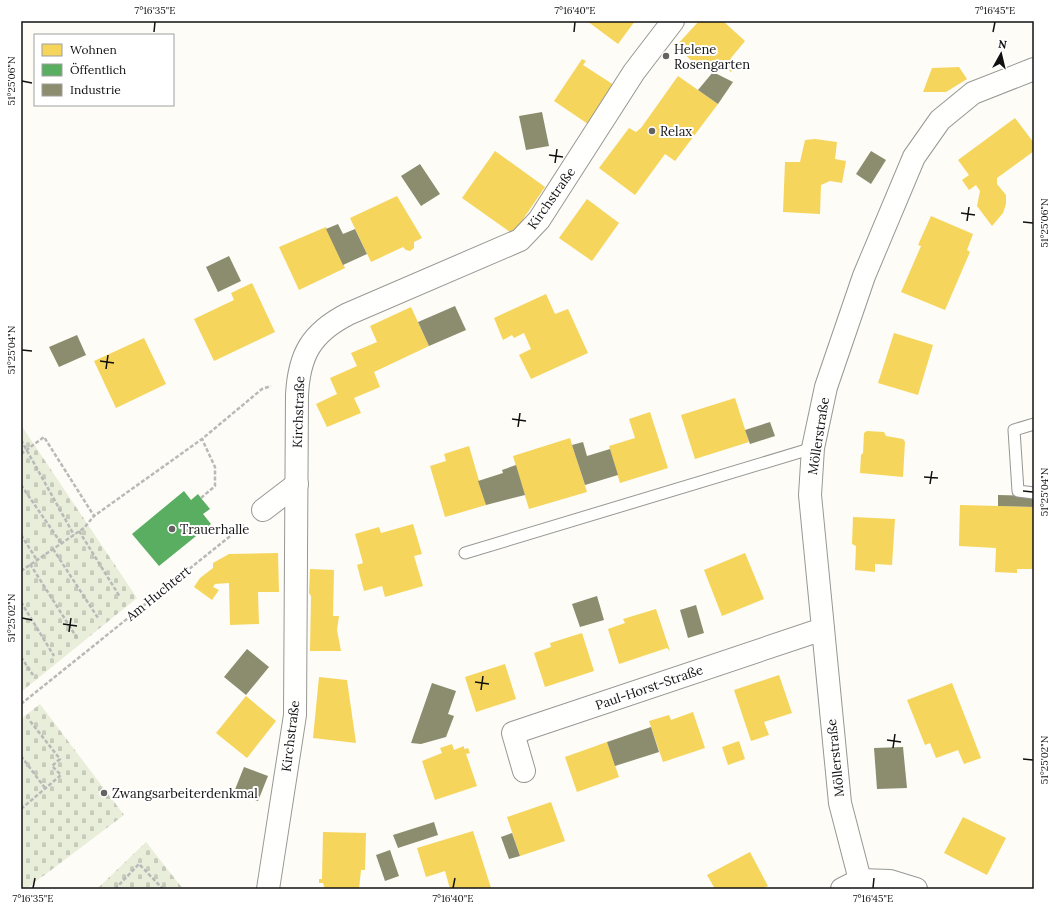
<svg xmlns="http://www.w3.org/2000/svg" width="1055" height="910" viewBox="0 0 1055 910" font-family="Lora,serif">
<defs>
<pattern id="cemetery-stones" width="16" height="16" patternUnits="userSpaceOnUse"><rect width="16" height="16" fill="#e9eedb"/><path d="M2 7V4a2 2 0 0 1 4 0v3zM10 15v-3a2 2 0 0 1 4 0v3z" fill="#c7cbbb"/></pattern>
</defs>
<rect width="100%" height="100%" fill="#fdfcf7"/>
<g fill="url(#cemetery-stones)">
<path d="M21,425L137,598L21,692Z"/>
<path d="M40,704L124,815L26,889H21V719Z"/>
<path d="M146,842L183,889H97Z"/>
</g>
<g fill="#f6d55c">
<path d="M587,21H635L618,44Z"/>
<path d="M699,21H723L745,41L731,58L737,64L731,72L724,66L718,73L695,64L676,46Z"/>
<path d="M582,59L586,61L583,65L614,85L588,124L554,101Z"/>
<path d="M959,67L967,79L946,92H923L932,68Z"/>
<path d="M678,76L718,104L675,161L665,154L635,195L599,168L629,128L636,132L641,128Z"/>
<path d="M1015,118L1034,143V151L997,178V184L1006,195V204L1003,213L992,226L977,206L980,191L976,185L969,190L962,180L969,175L958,160Z"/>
<path d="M815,139L837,142L835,159L846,161L842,183L830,181L821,185L820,214L783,212L785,162H800L805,140Z"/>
<path d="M495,151L545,187L513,234L462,198Z"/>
<path d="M397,196L422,238L414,242V248L410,251L406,250L403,247L371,262L350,218Z"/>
<path d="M587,199L619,223L592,261L559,238Z"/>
<path d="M931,216L973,234L967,250L970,252L945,310L901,292L921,246L918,245Z"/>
<path d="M326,227L345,268L299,290L279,247Z"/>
<path d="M252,283L275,332L214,361L194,319L234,300L231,293Z"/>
<path d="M546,294L555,314L568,309L588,353L531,379L519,355L531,349L524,333L514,338L512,335L503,340L494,318Z"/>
<path d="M411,307L429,346L374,372L380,387L354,398L361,413L327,427L316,404L337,394L330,378L357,366L351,353L377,342L370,326Z"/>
<path d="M894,333L933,345L918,395L878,383Z"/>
<path d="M144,338L166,384L116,408L94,361Z"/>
<path d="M735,398L749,442L695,459L681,415Z"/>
<path d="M650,412L668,468L620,483L609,446L635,438L629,419Z"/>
<path d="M867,431L884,432L886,436L903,439L905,442L903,477L860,473L861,455L863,453L864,433Z"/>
<path d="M570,438L587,492L529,509L513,456Z"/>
<path d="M469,446L486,505L445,517L430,466L446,461L444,454Z"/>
<path d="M960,505L1034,507V569H1017V573L995,572L996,548L959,546Z"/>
<path d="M853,517L895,519L892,565L875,564V572L855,570L856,546L852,544Z"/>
<path d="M413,524L422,554L414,556L423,586L385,597L382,586L364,591L357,565L363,563L355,534L379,527L381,533Z"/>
<path d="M278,553L279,592H258L259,624L230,625L229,583L215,584L213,587L219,590L212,600L194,587L200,578L213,568V563L229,554Z"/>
<path d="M745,553L764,599L722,616L704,570Z"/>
<path d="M310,569L334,570L333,616H339L337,630L341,651H310L311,596L309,593Z"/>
<path d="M656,609L670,651L667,648L619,664L608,629L625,623L623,619Z"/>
<path d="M582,633L594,671L545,687L534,653L551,647L550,643Z"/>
<path d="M505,664L516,699L476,712L465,677Z"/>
<path d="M779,675L792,713L764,722L769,735L751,741L734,690Z"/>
<path d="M319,677L347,680L356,743L313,738Z"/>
<path d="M952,683L981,758L964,764L958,750L936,758L930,743L925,745L907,700Z"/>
<path d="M246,696L276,721L247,758L216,733Z"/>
<path d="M693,712L705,748L663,762L649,721L669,715L671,720Z"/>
<path d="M739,741L745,759L728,765L722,747Z"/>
<path d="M607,742L619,777L577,792L565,757Z"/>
<path d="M452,744L454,750L464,746V749L468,748L470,753L466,754L477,786L435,800L422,761L442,753L440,748Z"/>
<path d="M551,802L565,841L520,856L507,817Z"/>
<path d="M963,817L1006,838L987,875L944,853Z"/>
<path d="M473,831L491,888L450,889L445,871L426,877L417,848Z"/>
<path d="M323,832L366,833L365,870H361L359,889H325L323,883H319V879H322Z"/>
<path d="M750,852L768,886L762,889H715L707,875Z"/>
</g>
<path fill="#5aae61" d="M184,491L191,500L198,494L201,498L210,509L203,514L211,524L159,566L132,534Z"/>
<g fill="#8c8c6e">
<path d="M713,72L733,82L718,104L698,90Z"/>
<path d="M542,112L549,146L526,150L519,116Z"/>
<path d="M871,151L886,160L871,184L856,174Z"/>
<path d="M420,164L440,194L421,206L401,176Z"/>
<path d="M338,224L343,234L355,229L367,254L343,265L326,229Z"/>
<path d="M229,256L241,281L218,292L206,267Z"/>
<path d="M455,306L466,330L429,346L418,322Z"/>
<path d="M77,335L86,355L59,367L49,347Z"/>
<path d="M770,422L775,436L750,444L745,430Z"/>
<path d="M583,442L587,456L610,449L618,475L585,485L572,445Z"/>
<path d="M516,465L525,495L486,505L478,481L503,473L502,470Z"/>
<path d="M998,495L1034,496V507L998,506Z"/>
<path d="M597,596L604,620L580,627L572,604Z"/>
<path d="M696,605L704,633L688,638L680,610Z"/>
<path d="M247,649L269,667L246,695L224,677Z"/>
<path d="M432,683L456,691L448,714L454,716L446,737L421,744L411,743Z"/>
<path d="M651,727L659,752L615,766L607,742Z"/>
<path d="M903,747L907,788L877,789L874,748Z"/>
<path d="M244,767L268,776L258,801L234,792Z"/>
<path d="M434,822L438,835L398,848L393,835Z"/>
<path d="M512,833L520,856L509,859L501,837Z"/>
<path d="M390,850L399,876L385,881L376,855Z"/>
</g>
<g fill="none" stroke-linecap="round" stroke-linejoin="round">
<g stroke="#979795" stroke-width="13">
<g id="service">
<path d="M1034,424L1014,430L1018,491L1034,493"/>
<path d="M465,553L813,448"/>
</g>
</g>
<g stroke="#979795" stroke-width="24">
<g id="minor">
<path d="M263,510L297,484"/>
<path d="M524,771L513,733L823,629"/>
<path d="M860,880L840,803L810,495L813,448L826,387L864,276L914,157L940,120L973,93L1034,69"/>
<path d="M268,889L295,715L297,395C299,355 311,333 348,314L520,240L539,220L634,72L673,21"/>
<path d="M842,889L860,880L890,881L916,889"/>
</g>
</g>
<g stroke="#b9b9b8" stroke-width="2.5" stroke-dasharray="4 2" stroke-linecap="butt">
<path d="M21,440L74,535"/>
<path d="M21,454L44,437L94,516L202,439L262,389L271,386"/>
<path d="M21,485L61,543"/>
<path d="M201,498L215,486V467L202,439"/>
<path d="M79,531L120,597"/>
<path d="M21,535L37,560"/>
<path d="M53,549L98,618"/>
<path d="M30,564L77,638"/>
<path d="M21,571L84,528L94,516"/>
<path d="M21,602L54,656"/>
<path d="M21,657L33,675"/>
<path d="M21,704L244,525"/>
<path d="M21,756L45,788"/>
<path d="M21,809L61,775L52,766L60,759L30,721"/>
<path d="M115,889L139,864L163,889"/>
</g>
<use href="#service" stroke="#fffffe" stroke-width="11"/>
<use href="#minor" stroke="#fffffe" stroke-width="22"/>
</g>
<path fill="none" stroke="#111" stroke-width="1.5" d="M154,32L155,22M574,32L575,22M993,32L995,22M22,81L32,83M549,155L563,157M555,163L557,149M961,213L975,215M967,221L969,207M1023,222L1033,223M22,350L32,351M100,361L114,363M106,369L108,355M512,419L526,421M518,427L520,413M924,477L938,478M930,484L932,471M1023,491L1033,492M22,618L32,620M63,624L77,626M69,632L71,618M475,682L489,684M481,690L483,676M887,740L901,742M893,748L895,734M1023,759L1033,760M33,888L35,878M453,888L455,878M873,888L874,878"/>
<g fill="#646362" stroke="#fff" stroke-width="1.5">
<circle cx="666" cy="56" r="4"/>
<circle cx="652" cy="131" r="4"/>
<circle cx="172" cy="529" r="4"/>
<circle cx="104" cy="793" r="4"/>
</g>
<g text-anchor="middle" stroke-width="4" stroke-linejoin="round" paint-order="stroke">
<g font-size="13" fill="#111" stroke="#fff" text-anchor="start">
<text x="674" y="54">Helene<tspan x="674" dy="15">Rosengarten</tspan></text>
<text x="660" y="136">Relax</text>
<text x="180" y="534">Trauerhalle</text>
<text x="112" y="798">Zwangsarbeiterdenkmal</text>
</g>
<g font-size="13" fill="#111" stroke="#fff">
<text transform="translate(551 198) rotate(-55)" y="5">Kirchstraße</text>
<text transform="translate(298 412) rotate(-88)" y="5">Kirchstraße</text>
<text transform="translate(818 436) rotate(-81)" y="5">Möllerstraße</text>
<text transform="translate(158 593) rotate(-39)" y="5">Am Huchtert</text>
<text transform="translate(649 687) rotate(-19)" y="5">Paul-Horst-Straße</text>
<text transform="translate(290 736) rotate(-83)" y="5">Kirchstraße</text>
<text transform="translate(835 758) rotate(-96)" y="5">Möllerstraße</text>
</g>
</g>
<rect width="1055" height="910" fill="none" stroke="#ffffff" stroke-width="44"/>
<rect x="34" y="34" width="140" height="72" fill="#ffffff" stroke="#a0a0a0"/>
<rect x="42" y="44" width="20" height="12" fill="#f6d55c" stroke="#a0a0a0"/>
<text x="70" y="54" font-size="12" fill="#111111">Wohnen</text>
<rect x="42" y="64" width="20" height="12" fill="#5aae61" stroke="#a0a0a0"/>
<text x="70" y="74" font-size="12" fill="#111111">Öffentlich</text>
<rect x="42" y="84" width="20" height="12" fill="#8c8c6e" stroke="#a0a0a0"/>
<text x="70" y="94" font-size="12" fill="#111111">Industrie</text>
<g transform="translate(1001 54) rotate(8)" stroke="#ffffff" stroke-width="3" paint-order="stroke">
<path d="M0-3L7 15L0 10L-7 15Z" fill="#111111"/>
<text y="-6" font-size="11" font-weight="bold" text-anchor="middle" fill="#111111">N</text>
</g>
<rect x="22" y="22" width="1011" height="866" fill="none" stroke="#111" stroke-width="1.5"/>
<g font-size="10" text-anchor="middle" fill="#111">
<text x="155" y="14">7°16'35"E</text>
<text x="575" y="14">7°16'40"E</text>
<text x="995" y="14">7°16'45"E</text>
<text transform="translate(11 81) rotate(-90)" y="4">51°25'06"N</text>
<text transform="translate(1044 223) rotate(-90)" y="4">51°25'06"N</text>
<text transform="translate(11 350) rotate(-90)" y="4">51°25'04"N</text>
<text transform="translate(1044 492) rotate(-90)" y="4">51°25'04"N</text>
<text transform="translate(11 618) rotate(-90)" y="4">51°25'02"N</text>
<text transform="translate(1044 760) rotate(-90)" y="4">51°25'02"N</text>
<text x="33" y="902">7°16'35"E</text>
<text x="453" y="902">7°16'40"E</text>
<text x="873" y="902">7°16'45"E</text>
</g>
</svg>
